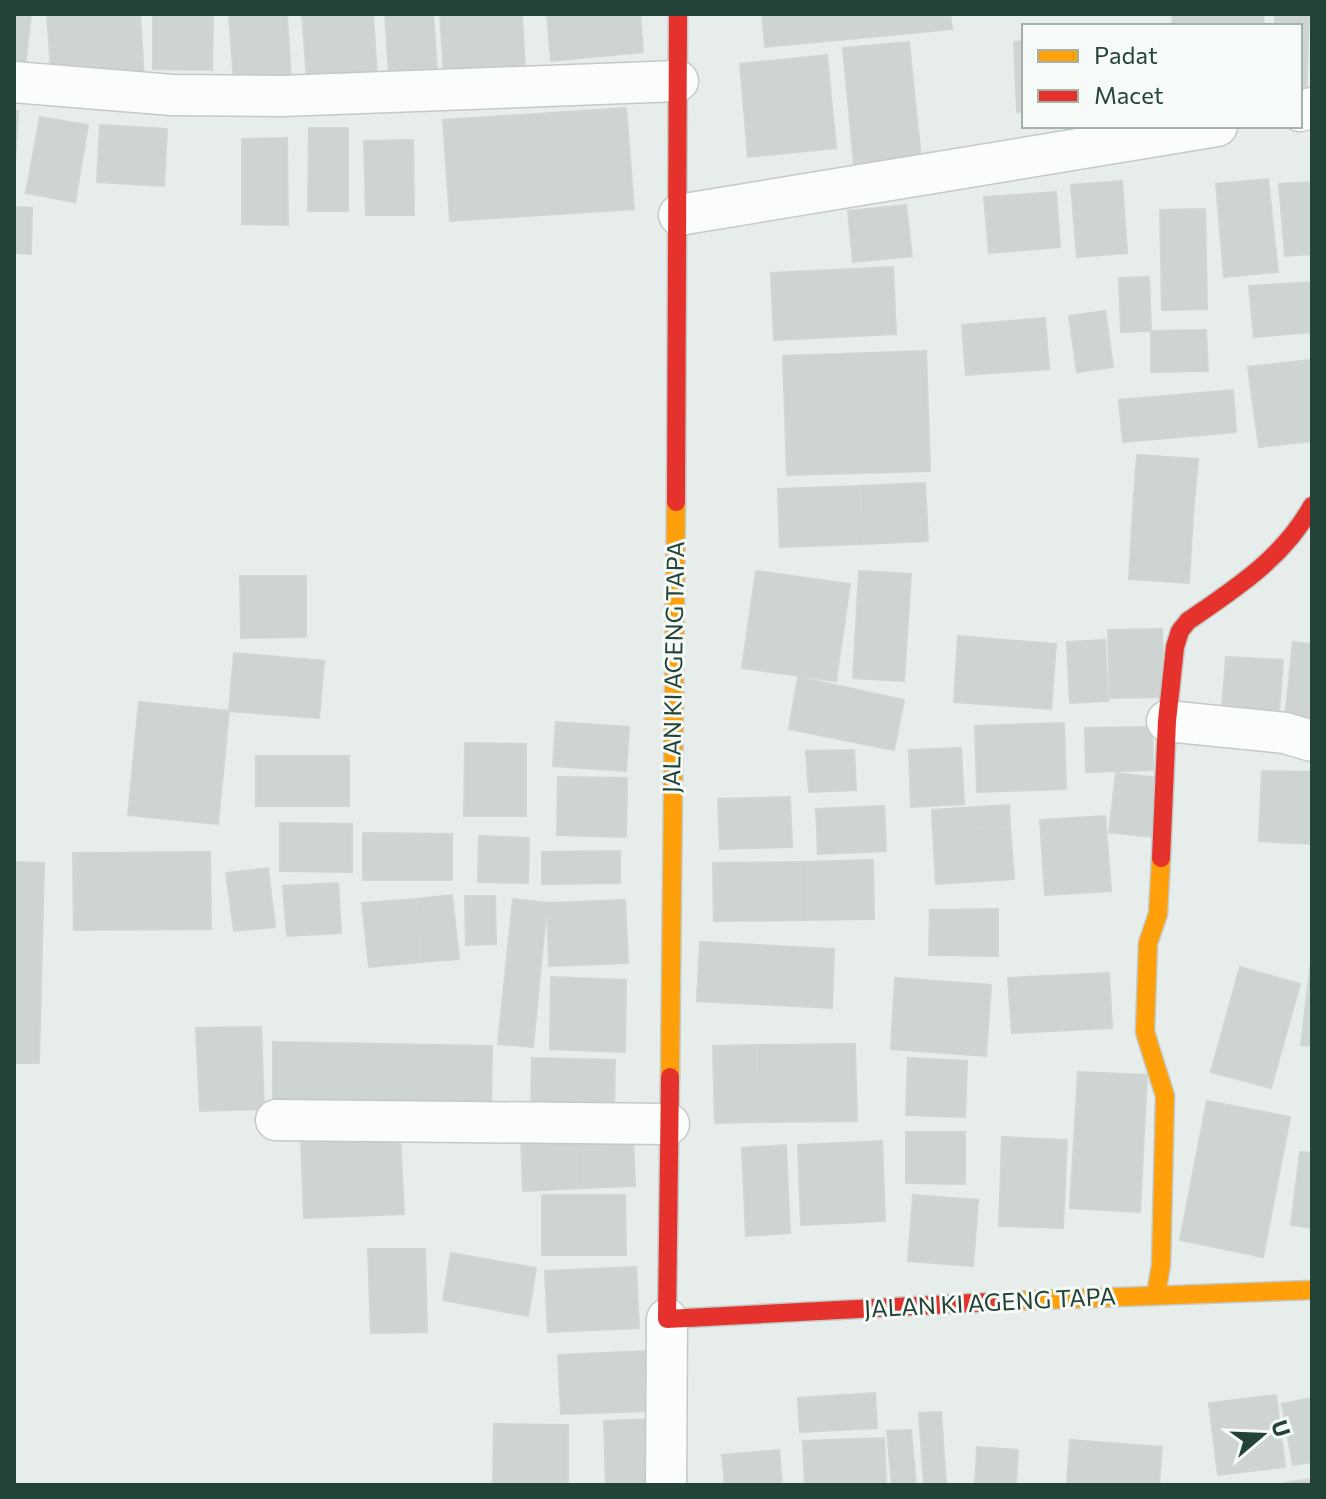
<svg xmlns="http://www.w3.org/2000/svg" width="1326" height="1499" viewBox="0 0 1326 1499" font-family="Commissioner,sans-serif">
<rect width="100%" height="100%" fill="#e7edea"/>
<g fill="#ced4d1" stroke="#d0d6d3" stroke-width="2">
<path d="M14,14H31L25,67L14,65Z"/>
<path d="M47,14H140L144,78L52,84Z"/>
<path d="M153,14H213L212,70L153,69Z"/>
<path d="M229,14H287L291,80L234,83Z"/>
<path d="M302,14H373L377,77L307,81Z"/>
<path d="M385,14H433L437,70L389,73Z"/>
<path d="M440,14H522L525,70L444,75Z"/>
<path d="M547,14H640L643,52L551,61Z"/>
<path d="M762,14H950L952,29L765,47Z"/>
<path d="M1172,14H1263L1264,26H1173Z"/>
<path d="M1275,14H1309L1306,106L1300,105V26H1275Z"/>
<path d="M1024,41V111L1017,112L1014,42Z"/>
<path d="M909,42L921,159L854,165L843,48Z"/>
<path d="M827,55L836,148L748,157L740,64Z"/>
<path d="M626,108L634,209L450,221L443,120Z"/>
<path d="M14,111H18L14,182Z"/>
<path d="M40,117L88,125L75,202L26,193Z"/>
<path d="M100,125L167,129L164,186L97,182Z"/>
<path d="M309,128H348V211H308Z"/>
<path d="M287,138L288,225L242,224V139Z"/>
<path d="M413,140L414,215H366L364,141Z"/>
<path d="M1268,179L1278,272L1224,277L1216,184Z"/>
<path d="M1122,181L1127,253L1077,257L1071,185Z"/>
<path d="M1312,182V254L1285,256L1279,184Z"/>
<path d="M1056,192L1060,247L989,253L984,197Z"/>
<path d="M906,205L912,256L853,262L848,211Z"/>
<path d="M14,207L32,208L31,254L14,253Z"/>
<path d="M1205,209L1207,309L1162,310L1160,210Z"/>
<path d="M893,267L896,334L774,340L771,273Z"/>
<path d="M1149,277L1151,331L1121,332L1119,278Z"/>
<path d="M1312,282V332L1254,337L1249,286Z"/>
<path d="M1105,311L1113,367L1077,372L1069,316Z"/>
<path d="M1045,318L1049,369L966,375L962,325Z"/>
<path d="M1206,330L1208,371L1151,372V331Z"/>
<path d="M926,351L930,471L787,475L783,356Z"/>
<path d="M1309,360L1312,386V441L1259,447L1248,367Z"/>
<path d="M1233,390L1236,432L1123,442L1119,400Z"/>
<path d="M1137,455L1198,459L1193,515L1133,511Z"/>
<path d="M925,483L928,541L863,544L860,486Z"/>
<path d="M860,486L863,544L780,547L778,489Z"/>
<path d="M1133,511L1193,515L1189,583L1129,579Z"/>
<path d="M756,571L850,584L836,681L742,668Z"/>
<path d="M859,571L911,574L904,681L853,678Z"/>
<path d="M240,576H306V637L241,638Z"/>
<path d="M1162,629L1164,697L1110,698L1108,630Z"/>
<path d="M958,636L1056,644L1051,709L954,702Z"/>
<path d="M1105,640L1108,701L1070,703L1067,642Z"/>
<path d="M1293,642L1312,644V723L1285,719Z"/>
<path d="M234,653L324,661L319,718L229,711Z"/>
<path d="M1226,657L1283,660L1279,712L1222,708Z"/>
<path d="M798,677L904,700L894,750L789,729Z"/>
<path d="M139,702L229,711L218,824L128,815Z"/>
<path d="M556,722L629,727L626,771L553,766Z"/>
<path d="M1064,723L1066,789L977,792L975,726Z"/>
<path d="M1152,727L1153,770L1086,772L1085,728Z"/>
<path d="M465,743L526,744V816H464Z"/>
<path d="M961,748L964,804L911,807L909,750Z"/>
<path d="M854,750L856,790L809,792L806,751Z"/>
<rect x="256" y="756" width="93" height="50"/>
<path d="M1262,771L1312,772L1310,844L1259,841Z"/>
<path d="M1116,773L1158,778L1152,837L1109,832Z"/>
<path d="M558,777L627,778L626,837L557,835Z"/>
<path d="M790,797L792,847L720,849L718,799Z"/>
<path d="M1009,805L1010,827L933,832L932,810Z"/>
<path d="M884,806L886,851L818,854L816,809Z"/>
<path d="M1105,816L1111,891L1045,895L1040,820Z"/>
<path d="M280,823L352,824V872L280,871Z"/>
<path d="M1010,827L1014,879L936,884L933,832Z"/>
<path d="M363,833L452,834V880H363Z"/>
<path d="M479,836L529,838L528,883L478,882Z"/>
<path d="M620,851V883L542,884V852Z"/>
<path d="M210,852L211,929L74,930L73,853Z"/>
<path d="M873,860L874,919L801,920L800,862Z"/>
<path d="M14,862L44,863L39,1063H14Z"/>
<path d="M800,862L801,920L714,921L713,863Z"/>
<path d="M268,868L275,927L234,931L226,873Z"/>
<path d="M338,883L341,933L287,936L283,886Z"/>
<path d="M452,895L459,959L421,962L416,899Z"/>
<path d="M465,896H495L496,944L466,945Z"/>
<path d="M416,899L421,962L369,967L362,903Z"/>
<path d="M513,899L547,903L533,1047L498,1044Z"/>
<path d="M625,900L628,963L549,966L547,903Z"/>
<path d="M998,909V956L929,955L930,910Z"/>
<path d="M700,942L834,949L832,1008L697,1001Z"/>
<path d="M1312,953V1046L1301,1045Z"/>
<path d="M1240,967L1300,984L1271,1088L1211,1072Z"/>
<path d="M1109,973L1112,1028L1012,1033L1008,978Z"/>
<path d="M551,977L626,980L625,1052L550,1049Z"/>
<path d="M895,978L991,985L986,1056L891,1049Z"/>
<path d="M261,1027L264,1109L200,1111L196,1028Z"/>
<path d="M273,1042L492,1046L491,1107L273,1102Z"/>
<path d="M855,1044L857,1121L758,1122L757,1045Z"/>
<path d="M757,1045L758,1122L715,1123L713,1046Z"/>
<path d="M532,1058L615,1060L614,1110L531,1108Z"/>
<path d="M908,1058L967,1061L965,1117L906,1115Z"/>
<path d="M1078,1072L1147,1075L1140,1212L1070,1208Z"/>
<path d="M1207,1101L1290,1117L1263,1257L1180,1240Z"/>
<path d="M906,1132H965V1184L906,1183Z"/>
<path d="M633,1133L635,1186L584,1188L582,1135Z"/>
<path d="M400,1135L404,1214L304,1218L301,1140Z"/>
<path d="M582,1135L584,1188L523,1191L521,1137Z"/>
<path d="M1002,1137L1067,1140L1063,1228L999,1226Z"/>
<path d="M882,1141L885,1221L801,1225L798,1145Z"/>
<path d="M786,1145L790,1233L746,1236L742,1148Z"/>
<path d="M1300,1152L1312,1153V1228L1291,1225Z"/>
<path d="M542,1195H625L626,1255H542Z"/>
<path d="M913,1195L978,1200L973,1266L908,1261Z"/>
<path d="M368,1249H425L427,1332L371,1333Z"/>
<path d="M451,1253L536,1268L528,1316L443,1300Z"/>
<path d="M636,1267L639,1328L548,1332L545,1271Z"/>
<path d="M648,1351L650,1411L561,1414L558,1355Z"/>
<path d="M875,1393L877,1428L800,1432L798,1398Z"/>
<path d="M1276,1395L1285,1467L1218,1475L1209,1403Z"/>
<path d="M1312,1398V1462L1293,1465L1282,1404Z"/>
<path d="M941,1412L946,1485H924L919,1413Z"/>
<path d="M654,1419L655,1485H606L604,1421Z"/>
<path d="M494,1424L568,1425V1485H493Z"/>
<path d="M911,1430L916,1485H892L887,1431Z"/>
<path d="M884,1438L886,1485H805L803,1441Z"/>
<path d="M1070,1440L1162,1447L1159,1485H1067Z"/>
<path d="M977,1447L1018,1450L1016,1485H975Z"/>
<path d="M779,1450L782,1485H725L722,1455Z"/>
<path d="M1312,1479V1485H1285L1284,1483Z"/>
</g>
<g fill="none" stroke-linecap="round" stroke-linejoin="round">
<g stroke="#c4cac7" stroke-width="43">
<g id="street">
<path d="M14,82L172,95L282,96L678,81"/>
<path d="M1300,111L1312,108"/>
<path d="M679,215L1217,126"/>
<path d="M1167,721L1285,733L1312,741"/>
<path d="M276,1120L669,1124"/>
<path d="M666,1485L667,1319"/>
</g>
</g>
<g stroke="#c3cac7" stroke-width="21">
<g id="slow">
<path d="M670,1077L676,502"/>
<path d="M1156,1294L1161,1265L1165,1096L1145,1032L1148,943L1158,914L1161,858"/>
<path d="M1010,1301L1312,1290"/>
</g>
</g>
<g stroke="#c3cac7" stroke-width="21">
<g id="jam">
<path d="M676,502L678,14"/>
<path d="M1161,858L1167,721L1175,647L1180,631L1188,621C1236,588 1283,558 1312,506"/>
<path d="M670,1077L667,1319L1010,1301"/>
</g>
</g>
<use href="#street" stroke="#fbfcfc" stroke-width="40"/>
<use href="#slow" stroke="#ff9f0a" stroke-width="18"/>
<use href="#jam" stroke="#e5322d" stroke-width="18"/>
</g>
<g text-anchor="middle" stroke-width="6" stroke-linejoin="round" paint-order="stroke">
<g font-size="24" fill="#234338" stroke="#f6fbf8">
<text transform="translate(674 667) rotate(-89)" y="8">JALAN KI AGENG TAPA</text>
<text transform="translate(990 1303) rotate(-3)" y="8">JALAN KI AGENG TAPA</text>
</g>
</g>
<rect width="1326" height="1499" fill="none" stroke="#234338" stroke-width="32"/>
<rect x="1022" y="24" width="280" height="104" fill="#f6fbf8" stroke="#a2b1ab" stroke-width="2"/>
<rect x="1038" y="50" width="40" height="12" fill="#ff9f0a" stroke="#a2b1ab" stroke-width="2"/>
<text x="1094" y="64" font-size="24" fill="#234338">Padat</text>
<rect x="1038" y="90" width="40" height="12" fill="#e5322d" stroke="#a2b1ab" stroke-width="2"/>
<text x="1094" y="104" font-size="24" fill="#234338">Macet</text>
<g transform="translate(1262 1435) rotate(71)" stroke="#f6fbf8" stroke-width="6" paint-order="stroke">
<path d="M0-6L14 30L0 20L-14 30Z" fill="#234338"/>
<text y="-12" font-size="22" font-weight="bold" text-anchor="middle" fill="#234338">U</text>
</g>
</svg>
